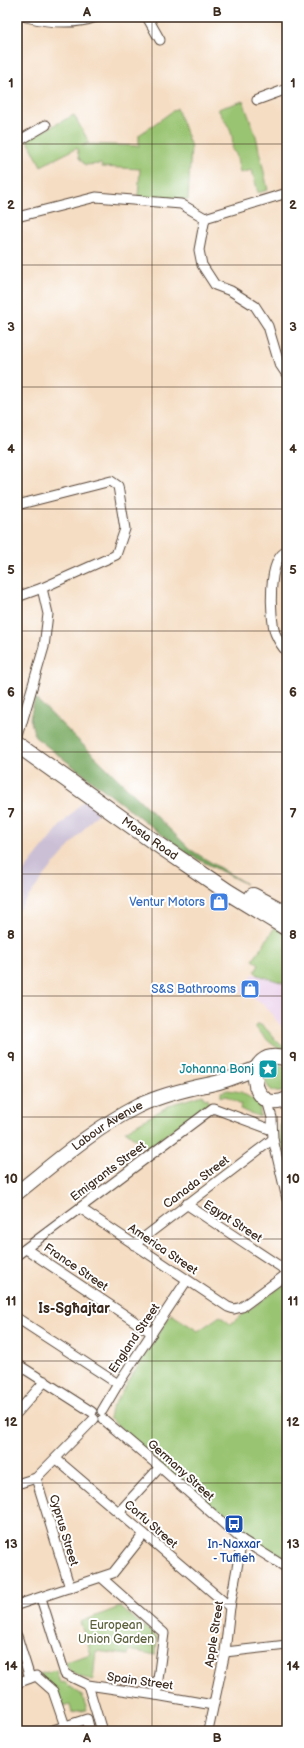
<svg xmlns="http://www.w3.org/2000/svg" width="304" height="1748" viewBox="0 0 304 1748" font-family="'Balsamiq Sans',sans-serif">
<rect width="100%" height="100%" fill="#fff"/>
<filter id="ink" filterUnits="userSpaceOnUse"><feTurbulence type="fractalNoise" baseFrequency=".025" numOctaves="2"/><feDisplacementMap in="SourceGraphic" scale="8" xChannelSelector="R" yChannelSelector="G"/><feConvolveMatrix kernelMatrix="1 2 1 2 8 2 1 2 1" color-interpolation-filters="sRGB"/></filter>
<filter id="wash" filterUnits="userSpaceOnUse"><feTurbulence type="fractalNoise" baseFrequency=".012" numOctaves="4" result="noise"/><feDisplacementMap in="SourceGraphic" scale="16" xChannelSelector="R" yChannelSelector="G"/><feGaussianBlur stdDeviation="0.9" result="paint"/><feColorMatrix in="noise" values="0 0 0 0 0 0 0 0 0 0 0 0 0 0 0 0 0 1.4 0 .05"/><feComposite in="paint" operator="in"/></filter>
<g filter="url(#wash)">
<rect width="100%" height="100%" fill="#f5ddc3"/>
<path fill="#ebd1eb" d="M253,974L287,984V1034L265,1006L244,992L240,993Z"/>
<path fill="#cbbfd5" d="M87,797L101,809L45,875L17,912V880L60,826Z"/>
<g fill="#99c471" stroke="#6a7748">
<path d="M243,101L256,136L268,190L258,193L252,170L240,173L236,154L232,150C235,130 226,125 218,109Z"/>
<path d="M177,108L191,147L188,200L138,197L140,169L102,167L101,164L85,165L79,158L77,148L41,166L27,139L74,115L89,142L82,146L88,144L139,146V135Z"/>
<path d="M275,927L287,935V984L258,975L255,972L259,964L253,960Z"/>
<path d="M258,1024C270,1027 274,1044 287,1048V1050C274,1050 264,1036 256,1028V1025Z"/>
<path d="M277,1065L287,1067V1090C268,1100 255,1073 277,1065Z"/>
<path d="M228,1090L241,1092L260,1104V1117L240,1109L241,1104L226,1096L221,1097V1092Z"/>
<path d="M203,1095L204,1099L208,1098L209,1103L148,1148L125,1131L172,1104Z"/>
<path d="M285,1110L287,1111V1171L279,1133L282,1113Z"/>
<path d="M287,1282V1562L243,1535L109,1418L111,1409L171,1314L198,1331L220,1316L230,1324Z"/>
<path d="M120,1607L157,1637L156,1655L129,1650L128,1655L96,1651L93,1681L71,1673L65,1662L91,1654L80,1622Z"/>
<path d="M56,1670L60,1683L64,1682L82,1695L87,1710L72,1713L70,1705L64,1707L55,1690L39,1674Z"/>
</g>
<path fill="#7aaa63" stroke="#5a6a40" d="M35,698L191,850L246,884L186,853L35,737L30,718Z"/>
</g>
<g filter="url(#ink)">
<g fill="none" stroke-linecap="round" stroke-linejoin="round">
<g stroke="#574537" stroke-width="11">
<g id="street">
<path d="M26,17C47,22 75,25 96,17"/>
<path d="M147,17L160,40"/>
<path d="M257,100L287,89"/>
<path d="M17,142L46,125"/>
<path d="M17,217L96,197L181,204L205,218"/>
<path d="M205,218L199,250L202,265L215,285L231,291L255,306L268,326L279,363L287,375"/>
<path d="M205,218L287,193"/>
<path d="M17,505L111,481L118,486L125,529L116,555L42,588L17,597"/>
<path d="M287,551C267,559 270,616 275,633C278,640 282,647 287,652"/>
<path d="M18,736L44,647L48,614L42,588"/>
<path d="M267,1100L272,1118L273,1139L287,1199"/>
<path d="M186,1204L287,1271"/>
<path d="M80,1208L228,1307L234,1309L242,1307L287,1274"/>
<path d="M134,1245L273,1139"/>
<path d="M26,1249L152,1333"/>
<path d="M17,1255L213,1108L272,1130"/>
<path d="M17,1318L118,1384"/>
<path d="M17,1364L92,1412"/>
<path d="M102,1411L118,1384L187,1280"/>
<path d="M17,1413L45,1381"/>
<path d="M103,1419L160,1467L242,1540L287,1568"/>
<path d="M56,1459L230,1607"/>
<path d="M36,1478L70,1588"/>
<path d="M17,1484L36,1478L94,1419"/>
<path d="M119,1512L160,1467"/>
<path d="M102,1578L164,1633L156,1695"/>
<path d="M41,1598L65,1674L88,1685L156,1695L213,1705"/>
<path d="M17,1605L113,1573L144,1534"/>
<path d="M17,1636L30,1678"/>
<path d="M225,1652L287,1645"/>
<path d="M17,1683L36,1676L53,1691L65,1726"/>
<path d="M88,1685L102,1731"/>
<path d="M50,1731L87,1719L90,1731"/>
<path d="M208,1731L225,1652L230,1607L242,1540"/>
</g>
</g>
<g stroke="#574537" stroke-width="16">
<g id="primary">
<path d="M287,1059C240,1043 249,1118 287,1099"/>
<path id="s1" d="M17,1193C56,1162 93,1129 138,1106C161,1095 186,1089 211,1084C227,1081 242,1074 257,1068"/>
</g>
</g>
<g stroke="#574537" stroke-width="18">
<g id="highway">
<path id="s2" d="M17,744L156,843L228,892L287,928"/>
<path d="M253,896L287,914"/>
</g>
</g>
<use href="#street" stroke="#fff" stroke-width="9"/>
<use href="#primary" stroke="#fff" stroke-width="14"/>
<use href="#highway" stroke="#fff" stroke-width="16"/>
</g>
</g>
<path fill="none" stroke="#3b2a1e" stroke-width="1" stroke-opacity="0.55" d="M152,17V1731M17,144H287M17,265H287M17,387H287M17,509H287M17,631H287M17,752H287M17,874H287M17,996H287M17,1117H287M17,1239H287M17,1361H287M17,1483H287M17,1604H287"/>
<defs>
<g id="shop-square" transform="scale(1)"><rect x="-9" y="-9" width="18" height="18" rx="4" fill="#3f7fe0" stroke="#fff"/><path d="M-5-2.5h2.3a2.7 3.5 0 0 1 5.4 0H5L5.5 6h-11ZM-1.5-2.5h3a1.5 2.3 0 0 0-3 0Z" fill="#fff"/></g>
<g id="sight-square" transform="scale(1)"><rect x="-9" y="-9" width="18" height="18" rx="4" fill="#0f9aa8" stroke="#fff"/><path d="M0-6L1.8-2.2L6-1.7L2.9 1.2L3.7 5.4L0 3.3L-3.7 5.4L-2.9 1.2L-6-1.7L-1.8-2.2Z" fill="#fff"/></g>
<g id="bus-square" transform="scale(1)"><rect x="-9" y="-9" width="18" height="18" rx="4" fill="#1a4fb4" stroke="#fff"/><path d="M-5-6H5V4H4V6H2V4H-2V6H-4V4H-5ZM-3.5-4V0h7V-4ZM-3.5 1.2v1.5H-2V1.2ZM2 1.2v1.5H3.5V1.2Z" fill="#fff"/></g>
</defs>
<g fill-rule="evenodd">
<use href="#shop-square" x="219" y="902"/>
<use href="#shop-square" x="250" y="989"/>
<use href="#sight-square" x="268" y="1069"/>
<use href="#bus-square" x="234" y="1524"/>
</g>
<g text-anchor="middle" stroke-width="4" stroke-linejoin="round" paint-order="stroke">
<g font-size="12" fill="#3b2a1e" stroke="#fff">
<text dy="4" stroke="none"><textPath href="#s2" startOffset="163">Mosta Road</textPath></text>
<text dy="4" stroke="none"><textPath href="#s1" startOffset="113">Labour Avenue</textPath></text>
<text transform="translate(108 1171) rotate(-37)" y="4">Emigrants Street</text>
<text transform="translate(196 1182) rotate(-37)" y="4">Canada Street</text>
<text transform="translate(233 1221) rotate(33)" y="4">Egypt Street</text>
<text transform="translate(163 1249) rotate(34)" y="4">America Street</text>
<text transform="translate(76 1267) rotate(34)" y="4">France Street</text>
<text transform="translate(134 1338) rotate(-56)" y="4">England Street</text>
<text transform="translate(181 1470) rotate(42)" y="4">Germany Street</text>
<text transform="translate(151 1524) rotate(41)" y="4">Corfu Street</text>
<text transform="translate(64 1530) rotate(73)" y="4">Cyprus Street</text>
<text transform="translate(214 1634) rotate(-81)" y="4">Apple Street</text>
<text transform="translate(140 1681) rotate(8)" y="4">Spain Street</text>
</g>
<g font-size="12" fill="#366cbe" stroke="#fff" text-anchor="end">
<text x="205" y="906">Ventur Motors</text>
<text x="236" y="993">S&amp;S Bathrooms</text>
</g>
<g font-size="12" fill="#0d838f" stroke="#fff" text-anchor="end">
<text x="254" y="1073">Johanna Bonj</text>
</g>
<g font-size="12" fill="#164399" stroke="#fff">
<text x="234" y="1548">In-Naxxar<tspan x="234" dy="14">- Tuffieh</tspan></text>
</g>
<g font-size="12" fill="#5c603b" stroke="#fff">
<text x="116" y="1629">European<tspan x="116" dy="14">Union Garden</tspan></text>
</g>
<g font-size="14" font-weight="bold" fill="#3b2a1e" stroke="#fff">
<text x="74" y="1313">Is-Sgħajtar</text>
</g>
</g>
<rect width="304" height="1748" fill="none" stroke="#fff" stroke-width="44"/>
<rect x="22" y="22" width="260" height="1704" fill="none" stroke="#3b2a1e" stroke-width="1.5"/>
<g font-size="13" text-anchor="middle" font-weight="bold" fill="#3b2a1e">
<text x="87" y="16">A</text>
<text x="217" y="16">B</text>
<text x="11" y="87">1</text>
<text x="293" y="87">1</text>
<text x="11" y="209">2</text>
<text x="293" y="209">2</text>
<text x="11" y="331">3</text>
<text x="293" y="331">3</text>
<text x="11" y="453">4</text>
<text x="293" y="453">4</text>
<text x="11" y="574">5</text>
<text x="293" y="574">5</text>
<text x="11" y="696">6</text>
<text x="293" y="696">6</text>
<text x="11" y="818">7</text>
<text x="293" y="818">7</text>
<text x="11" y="939">8</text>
<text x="293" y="939">8</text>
<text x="11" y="1061">9</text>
<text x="293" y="1061">9</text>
<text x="11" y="1183">10</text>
<text x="293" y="1183">10</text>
<text x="11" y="1305">11</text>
<text x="293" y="1305">11</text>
<text x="11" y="1426">12</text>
<text x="293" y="1426">12</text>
<text x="11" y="1548">13</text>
<text x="293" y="1548">13</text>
<text x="11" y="1670">14</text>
<text x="293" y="1670">14</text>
<text x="87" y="1742">A</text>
<text x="217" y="1742">B</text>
</g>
</svg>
